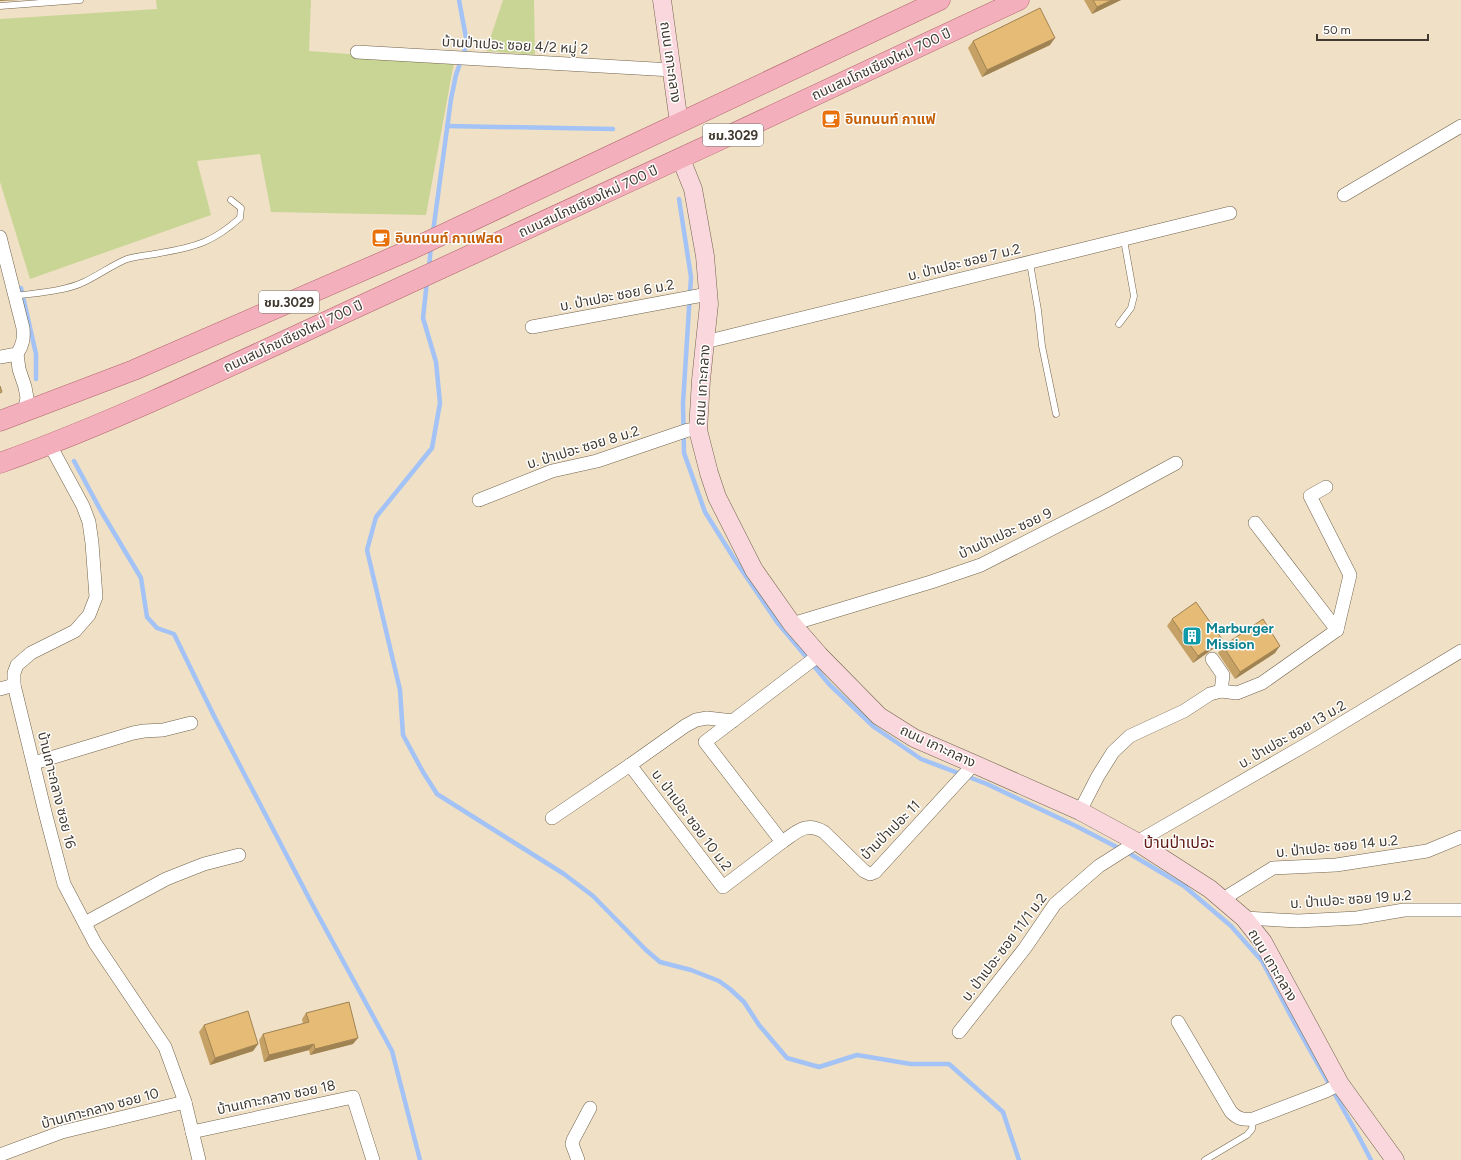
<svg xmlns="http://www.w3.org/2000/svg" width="1461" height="1160" viewBox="0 0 1461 1160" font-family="Figtree,'Noto Sans Thai',sans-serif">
<rect width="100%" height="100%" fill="#f0e0c6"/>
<g fill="#c8d595">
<path d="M156,0H311L309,51L454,62L426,215L271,212L260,154L197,161L211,215L30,279L0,182V19L157,9Z"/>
<path d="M503,0H534L535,55L486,51Z"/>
</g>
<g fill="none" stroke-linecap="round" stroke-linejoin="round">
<g stroke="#a3c2f5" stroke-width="4.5">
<path d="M447,126L613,129"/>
<path d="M679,199L691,277L683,403L684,453L705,512L735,560L777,622L829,684L874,727L921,759L987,784L1078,827L1132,855L1184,886L1231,926L1262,961L1293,1020L1359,1137L1371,1160"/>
<path d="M433,232L451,99L456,75L467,43L459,0"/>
<path d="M429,268L431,245"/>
<path d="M427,281L423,318L436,362L440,403L432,448L376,517L367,550L400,690L403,735L423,772L437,794L564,874L593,896L646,950L660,962L691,970L719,981L730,989L744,1002L759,1025L787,1058L819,1067L857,1055L911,1064H949L1003,1112L1019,1160"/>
<path d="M21,288L36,354V379"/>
<path d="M74,461L101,511L141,578L147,617L157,628L174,634L214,716L312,904L392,1051L420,1160"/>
</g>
<g stroke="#71634c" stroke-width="7">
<g id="lane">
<path d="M0,6L80,0"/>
<path d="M1030,263L1038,310L1042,346L1056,414"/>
<path d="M15,296C35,293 66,291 84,282C99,275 112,265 127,259C138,256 150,255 160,253C196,247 213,242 240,218L241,208L231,200"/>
<path d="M1119,324L1131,308L1134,296L1124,240"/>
<path d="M1205,1160L1247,1135L1252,1129L1253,1119"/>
</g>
</g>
<g stroke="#71634c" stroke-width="14">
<g id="street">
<path d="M357,52L672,70"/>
<path d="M1344,195L1461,126"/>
<path d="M0,237L23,328C24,338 23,345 17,354L0,357"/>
<path d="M532,327L708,294"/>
<path d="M705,342L1230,213"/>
<path d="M17,354L19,369L25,387L27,398L24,412"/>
<path d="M50,445L83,506L89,522L92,543L96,597L89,615L75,631L31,653L17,665L14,673V685L46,816L64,884L95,943L165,1047L185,1102L199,1160"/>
<path d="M479,500L552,471L597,461L688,430H698"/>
<path d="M1255,523L1337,630"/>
<path d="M792,624L931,582L981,565L1106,501L1176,463"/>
<path d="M1212,659L1223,675L1221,691"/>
<path d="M0,689L14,685"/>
<path d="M34,763L133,733L144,731L163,730L191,723"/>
<path d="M630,765L685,726L696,720L707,718L733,721"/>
<path d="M1080,811L1098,776L1113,752L1130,736L1184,711L1210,694L1221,691L1237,693L1262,683L1337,630L1350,575L1310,496L1326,487"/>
<path d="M552,818L630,765L723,887L782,842L705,742L819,655"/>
<path d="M782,842C797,832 806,821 824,832L864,871L870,874L875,872L974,764"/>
<path d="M1223,899L1273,868L1336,865L1427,851L1461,837"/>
<path d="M1244,918L1298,921L1357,918L1404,910H1461"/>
<path d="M85,923L166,879L204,864L239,855"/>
<path d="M1178,1022L1231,1112C1238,1119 1243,1120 1253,1119L1326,1091L1340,1084"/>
<path d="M959,1032L1025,948L1055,904L1099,866L1137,842L1314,740L1461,651"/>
<path d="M192,1132L353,1097L373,1160"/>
<path d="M0,1155L62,1132L185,1102"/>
<path d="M578,1160L572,1144L573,1140L590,1108"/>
</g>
</g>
<g stroke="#71634c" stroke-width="19">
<g id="secondary">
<path d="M662,0L679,123"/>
<path d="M681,159L693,189L705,256L709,304L701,380L698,430L709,473L717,497L754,570L792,624L819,655L879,716L914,738L974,764L1080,811L1137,842L1210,889L1244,918L1263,942L1340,1084L1395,1160"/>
</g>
</g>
<g stroke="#b0646d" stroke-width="21">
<g id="primary">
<path d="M0,421L134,370L412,249L940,0"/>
<path d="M0,463C132,415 259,352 386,294C598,197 808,99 1019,0"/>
</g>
</g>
<use href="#lane" stroke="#fff" stroke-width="6"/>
<use href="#street" stroke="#fff" stroke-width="13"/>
<use href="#secondary" stroke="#f9d7dd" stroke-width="18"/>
<use href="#primary" stroke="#f3afbb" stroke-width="20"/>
</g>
<g fill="#c5a165">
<path d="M1084,0H1121L1092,14Z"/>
<path d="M973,41L1050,45L982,77L968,48Z"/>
<path d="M1172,619L1222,639L1217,646L1193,663L1167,626Z"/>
<path d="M1223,646L1275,653L1235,679L1218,653Z"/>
<path d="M306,1013L353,1044L310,1055L309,1050L264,1062L259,1040L263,1034L303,1024L302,1019Z"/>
<path d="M204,1025L258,1044L253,1051L210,1065L199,1032Z"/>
</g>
<g fill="#a08353">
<path d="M0,0H20L0,1Z"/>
<path d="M1112,0H1121L1092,14L1097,7Z"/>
<path d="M1055,38L1050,45L982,77L987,70Z"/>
<path d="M1222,639L1217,646L1193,663L1198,656Z"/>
<path d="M1280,646L1275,653L1235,679L1240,672Z"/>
<path d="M358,1038L353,1044L310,1055L315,1049Z"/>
<path d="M258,1044L253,1051L210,1065L215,1058Z"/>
<path d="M314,1044L309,1050L264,1062L269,1055Z"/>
</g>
<g fill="#e5bb76" stroke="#a08353">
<path d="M1093,0H1112L1097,7Z"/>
<path d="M1040,8L1055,38L987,70L973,41Z"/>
<path d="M0,386L2,392L0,393Z"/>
<path d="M1196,602L1222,639L1198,656L1172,619Z"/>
<path d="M1263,619L1280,646L1240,672L1223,646Z"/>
<path d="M349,1002L358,1038L315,1049L314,1044L269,1055L263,1034L309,1022L306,1013Z"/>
<path d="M248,1011L258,1044L215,1058L204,1025Z"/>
</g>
<defs>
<g id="cafe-square" transform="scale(1)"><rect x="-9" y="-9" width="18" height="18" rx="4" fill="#e8710a" stroke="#fff"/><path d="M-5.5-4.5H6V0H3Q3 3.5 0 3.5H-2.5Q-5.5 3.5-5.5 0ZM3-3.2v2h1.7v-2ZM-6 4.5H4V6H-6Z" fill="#fff"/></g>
<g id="building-square" transform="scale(1)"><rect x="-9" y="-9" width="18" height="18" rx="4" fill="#0f9aa8" stroke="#fff"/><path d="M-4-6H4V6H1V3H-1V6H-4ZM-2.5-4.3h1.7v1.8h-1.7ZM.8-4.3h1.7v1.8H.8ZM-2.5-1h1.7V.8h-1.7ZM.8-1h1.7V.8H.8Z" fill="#fff"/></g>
</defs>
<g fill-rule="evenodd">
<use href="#cafe-square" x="831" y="119"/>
<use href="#cafe-square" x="381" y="238"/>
<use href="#building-square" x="1192" y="636"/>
</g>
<g text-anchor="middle" stroke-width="3" stroke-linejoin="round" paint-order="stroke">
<g fill="#fff" stroke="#7a756e" stroke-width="1">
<rect x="703" y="124" width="60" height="22" rx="3"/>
<rect x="259" y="291" width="60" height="22" rx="3"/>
</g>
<g font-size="13" font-weight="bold" fill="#413a30">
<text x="733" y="140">ชม.3029</text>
<text x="289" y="307">ชม.3029</text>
</g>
<g font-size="14" fill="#413a30" stroke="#fff">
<text transform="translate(515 45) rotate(3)" y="5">บ้านป่าเปอะ ซอย 4/2 หมู่ 2</text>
<text transform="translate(671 62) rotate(82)" y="5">ถนน เกาะกลาง</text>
<text transform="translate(881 64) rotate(-25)" y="5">ถนนสมโภชเชียงใหม่ 700 ปี</text>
<text transform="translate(588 201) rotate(-25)" y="5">ถนนสมโภชเชียงใหม่ 700 ปี</text>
<text transform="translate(964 262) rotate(-14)" y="5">บ. ป่าเปอะ ซอย 7 ม.2</text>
<text transform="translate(617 295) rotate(-11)" y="5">บ. ป่าเปอะ ซอย 6 ม.2</text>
<text transform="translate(293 336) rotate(-25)" y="5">ถนนสมโภชเชียงใหม่ 700 ปี</text>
<text transform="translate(702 385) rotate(-86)" y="5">ถนน เกาะกลาง</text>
<text transform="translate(583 447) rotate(-17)" y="5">บ. ป่าเปอะ ซอย 8 ม.2</text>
<text transform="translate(1005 533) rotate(-25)" y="5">บ้านป่าเปอะ ซอย 9</text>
<text transform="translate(1292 734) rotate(-30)" y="5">บ. ป่าเปอะ ซอย 13 ม.2</text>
<text transform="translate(938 746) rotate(25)" y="5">ถนน เกาะกลาง</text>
<text transform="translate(57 790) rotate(76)" y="5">บ้านเกาะกลาง ซอย 16</text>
<text transform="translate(692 820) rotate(53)" y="5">บ. ป่าเปอะ ซอย 10 ม.2</text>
<text transform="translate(890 830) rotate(-45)" y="5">บ้านป่าเปอะ 11</text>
<text transform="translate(1337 846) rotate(-6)" y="5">บ. ป่าเปอะ ซอย 14 ม.2</text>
<text transform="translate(1351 899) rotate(-4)" y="5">บ. ป่าเปอะ ซอย 19 ม.2</text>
<text transform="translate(1004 947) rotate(-53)" y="5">บ. ป่าเปอะ ซอย 11/1 ม.2</text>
<text transform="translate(1273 965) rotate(59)" y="5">ถนน เกาะกลาง</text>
<text transform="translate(276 1097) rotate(-12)" y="5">บ้านเกาะกลาง ซอย 18</text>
<text transform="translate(100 1108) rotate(-15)" y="5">บ้านเกาะกลาง ซอย 10</text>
</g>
<g font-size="14" font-weight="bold" fill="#c56008" stroke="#fff" text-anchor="start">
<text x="845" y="124">อินทนนท์ กาแฟ</text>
<text x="395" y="243">อินทนนท์ กาแฟสด</text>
</g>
<g font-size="14" font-weight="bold" fill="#0d838f" stroke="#fff" text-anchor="start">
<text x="1206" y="633">Marburger<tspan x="1206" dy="16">Mission</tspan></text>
</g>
<g font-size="16" fill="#5f1b14" stroke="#fff">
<text x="1179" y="848">บ้านป่าเปอะ</text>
</g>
</g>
<path d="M1317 34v6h111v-6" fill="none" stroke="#413a30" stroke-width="2"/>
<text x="1323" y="34" font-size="12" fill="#413a30" stroke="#ffffff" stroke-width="3" paint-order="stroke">50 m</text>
</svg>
